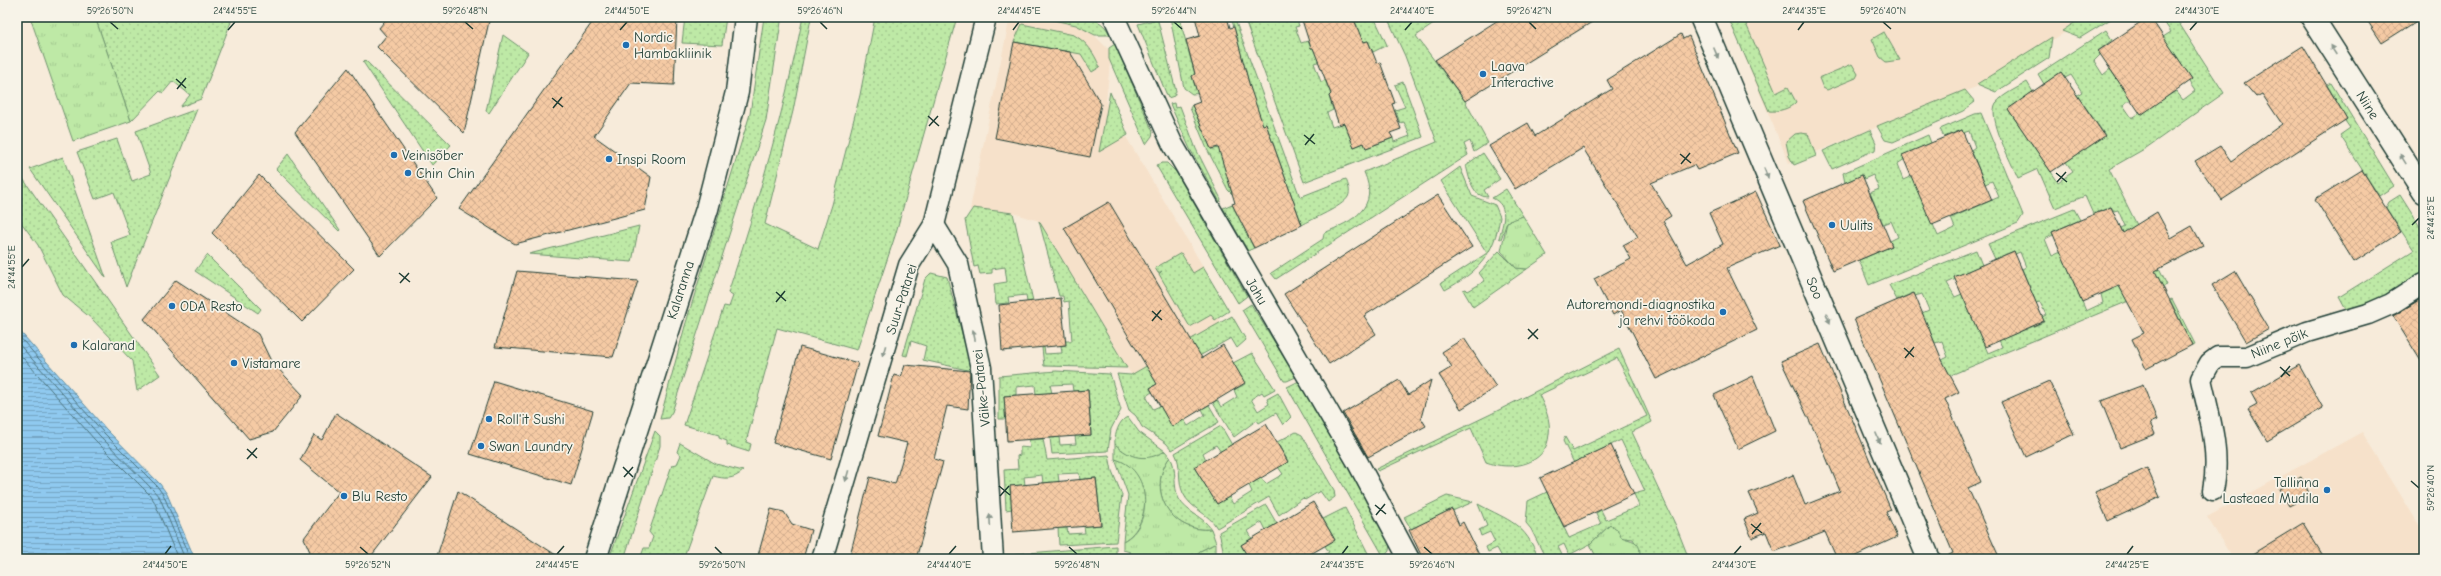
<svg xmlns="http://www.w3.org/2000/svg" width="2441" height="576" viewBox="0 0 2441 576" font-family="'Comic Neue',sans-serif">
<defs>
<pattern id="grass-dots" width="8" height="8" patternUnits="userSpaceOnUse"><rect width="8" height="8" fill="#bee9a6"/><path d="M2 2h.1M6 6h.1" fill="none" stroke="#a3c990" stroke-width="1.8" stroke-linecap="round"/></pattern>
<pattern id="park-tufts" width="24" height="20" patternUnits="userSpaceOnUse"><rect width="24" height="20" fill="#bee9a6"/><path d="M3 7l-1-3M5 7V3M7 7l1-3M15 17l-1-3M17 17v-4M19 17l1-3" fill="none" stroke="#a3c990"/></pattern>
<pattern id="water-rules" width="6" height="5" patternUnits="userSpaceOnUse"><rect width="6" height="5" fill="#8fc9ef"/><path d="M0 2.5h6" fill="none" stroke="#74a4c2"/></pattern>
<pattern id="building-cross-hatch" width="8" height="8" patternUnits="userSpaceOnUse"><rect width="8" height="8" fill="#f5caa4"/><path d="M0 0l8 8M0 8l8-8" fill="none" stroke="#d2ae8e"/></pattern>
</defs>
<rect width="100%" height="100%" fill="#f7ebda"/>
<filter id="ink" filterUnits="userSpaceOnUse"><feTurbulence type="fractalNoise" baseFrequency=".025" numOctaves="2"/><feDisplacementMap in="SourceGraphic" scale="8" xChannelSelector="R" yChannelSelector="G"/><feConvolveMatrix kernelMatrix="1 2 1 2 8 2 1 2 1" color-interpolation-filters="sRGB"/></filter>
<g filter="url(#ink)">
<g fill="#f6e1ca">
<path d="M1010,17H1038L1085,26L1111,52L1106,103L1204,268L1193,275L1223,326L1134,379L1039,221L1010,212L970,209Z"/>
<path d="M1728,17H2090L1976,87L1789,163Z"/>
<path d="M2362,432L2424,533V559H2233L2207,517Z"/>
</g>
<g fill="url(#grass-dots)" stroke="#6e936d">
<path d="M95,17H233L201,99L180,107L190,95L173,81L163,93L160,91L131,121Z"/>
<path d="M685,17H726L722,45L682,43Z"/>
<path d="M764,17H779L781,22L766,120L672,412L668,418L660,419L685,326L750,114Z"/>
<path d="M803,17L811,18L793,111L765,224L818,249L832,205L860,95L875,17H957L895,236L857,350L777,328L746,442L751,444L749,452L727,445V441L719,438V435L684,425L724,306L729,307L733,296L728,293C758,202 784,111 803,17Z"/>
<path d="M1040,17C1063,17 1099,9 1110,35H1095L1076,25Z"/>
<path d="M1154,17H1157L1176,91L1174,96L1168,98L1138,24L1154,20Z"/>
<path d="M1170,17H1179L1195,74L1192,76L1196,89L1205,93L1192,94L1184,88Z"/>
<path d="M1231,17H1234L1300,197L1346,179C1348,185 1351,191 1348,197C1342,207 1312,219 1302,225L1266,124L1260,126L1243,61L1238,63L1233,43L1238,41Z"/>
<path d="M1244,17H1296L1299,26L1295,27L1301,43L1308,41L1311,48L1315,47L1321,61L1314,63L1321,82L1325,80L1331,94L1329,96L1333,110L1327,113L1332,127L1344,123L1354,147L1364,143L1366,148L1393,138L1394,142L1410,136L1404,122L1400,123L1395,110L1405,107L1395,85L1403,82L1423,137L1304,182Z"/>
<path d="M1353,17H1374L1387,45L1373,52L1368,41L1358,44L1347,32L1358,28Z"/>
<path d="M1387,17H1444L1416,36L1465,101L1488,143L1474,152L1470,141L1464,144L1468,155L1276,279L1271,273L1323,239L1324,233C1353,221 1380,208 1364,172L1437,142L1405,56Z"/>
<path d="M1728,17H1743L1776,93L1788,87L1796,102C1790,109 1777,112 1769,111Z"/>
<path d="M2083,17H2114L2080,38L2062,31Z"/>
<path d="M2150,17H2175L2224,93L2146,148L2109,169L2167,285L1915,390L1944,363L1942,360L1948,357L1942,341L1935,343L1922,313L1929,310L1922,294L1915,296L1913,293L1897,300L1889,285L1976,250L1982,265L1955,277L1956,279L1947,283L1955,297L1962,294L1988,353L2002,347L1999,340L2044,322L2042,317L2046,315L2040,302L2036,303L2022,269L2026,267L2020,252L2015,254L2014,251L1995,259L1988,244L2074,209L2080,220L2052,232L2053,235L2045,239L2052,256L2061,252L2086,311L2103,303L2101,294L2142,276L2121,228L2125,226L2118,210L2114,211L2111,207L2093,214L2085,196L2055,208L2038,169L2018,178C2011,162 1987,117 1996,103C2003,94 2018,88 2027,82L2033,92L2008,109L2058,182L2073,172L2066,162L2105,135L2077,95L2082,92L2071,75L2065,78L2061,72L2044,84L2038,74L2106,30L2112,40L2098,51L2100,55L2094,61L2103,75L2110,69L2131,99L2123,105L2132,118L2176,91L2183,100L2195,91L2189,82L2192,79L2163,37L2171,32L2162,19L2154,23Z"/>
<path d="M1022,24L1074,35C1088,43 1093,52 1100,67L1092,72L1081,54L1014,42Z"/>
<path d="M1884,32L1900,60L1886,62L1880,57L1872,39Z"/>
<path d="M503,35L528,53L489,113L486,111Z"/>
<path d="M2052,37L2049,58L1996,92L1977,84Z"/>
<path d="M1115,44L1153,132L1152,136L1146,144L1109,59V48Z"/>
<path d="M365,60L451,145L432,165L363,62Z"/>
<path d="M1852,64L1858,74L1856,78L1827,90L1823,88L1819,78Z"/>
<path d="M2331,83L2394,186L2379,196L2340,135L2350,128L2345,121L2347,119L2327,85Z"/>
<path d="M1965,90L1975,102L1963,111L1893,142L1885,140L1877,126Z"/>
<path d="M1110,92L1128,135L1099,152Z"/>
<path d="M1174,103L1175,108L1180,106L1196,149L1221,199L1220,202L1190,149L1170,104Z"/>
<path d="M1192,105L1211,149L1223,148L1232,194L1228,190L1207,149L1190,108Z"/>
<path d="M197,109L126,287L111,242L130,235L114,192L95,199L77,152L117,139L132,181L151,174L136,131Z"/>
<path d="M1981,113L2023,215L2018,223L1869,285L1859,260L1892,246L1890,241L1898,237L1891,221L1883,224L1870,193L1879,189L1873,175L1864,179L1862,175L1845,183L1843,173L1928,135L1931,143L1897,164L1903,180L1912,176L1938,236L1955,228L1951,218L1999,197L1992,181L1985,184L1971,150L1975,147L1969,131L1963,133L1962,130L1944,137L1940,129L1975,114Z"/>
<path d="M1870,130L1876,143L1875,150L1832,169L1823,151Z"/>
<path d="M1801,133L1808,134L1816,156L1794,165L1789,156L1786,142L1795,134Z"/>
<path d="M1483,153L1500,179L1484,190L1488,197C1472,197 1469,177 1466,165Z"/>
<path d="M288,154L340,230L339,231L276,169Z"/>
<path d="M63,157L106,278L30,169Z"/>
<path d="M1162,163H1167L1176,172L1247,296L1238,303L1156,165Z"/>
<path d="M1460,167L1472,196L1495,205L1500,217C1494,255 1478,272 1445,290L1441,283L1487,253L1441,181Z"/>
<path d="M19,173L160,375L137,391L132,361L92,319L63,295L38,245L17,217V174Z"/>
<path d="M1506,189L1523,216L1507,222L1501,239L1499,238C1503,223 1510,206 1492,198Z"/>
<path d="M2400,195L2424,233V277L2353,314L2345,308L2339,297L2414,250L2386,208L2389,202Z"/>
<path d="M1232,204L1254,248L1248,251L1223,208Z"/>
<path d="M973,208L1013,213L1033,301L1027,302L1026,295L1008,297L1009,303L996,304L994,284L1007,282L1005,267L992,269V273L980,274L978,266L974,267L965,220Z"/>
<path d="M1039,221L1127,368L1044,366L1042,348L1044,347L1045,354L1062,353L1061,346L1065,345V341H1072L1069,301L1064,302L1063,296H1059Z"/>
<path d="M639,226L632,262L529,254Z"/>
<path d="M1499,251L1516,268L1527,269L1473,307L1463,290L1466,289L1468,291L1485,281L1479,273Z"/>
<path d="M1181,253L1193,273L1203,267L1229,311L1215,320L1211,315L1190,327L1159,274L1162,271L1158,273L1155,268Z"/>
<path d="M207,255L261,309L258,313L195,271Z"/>
<path d="M931,273L947,277L972,371L923,360L926,346L911,341L907,356L903,355L925,279Z"/>
<path d="M2172,299L2195,344L2192,345L2170,300Z"/>
<path d="M1251,304L1296,377L1287,381H1284L1242,310Z"/>
<path d="M1232,316L1246,340L1237,348L1231,338L1189,362L1179,346Z"/>
<path d="M1176,349L1159,383L1150,388L1152,392L1146,396L1153,409L1160,406L1184,420L1188,426L1205,415L1202,409L1209,405L1219,422L1172,450L1166,443L1142,427L1136,416L1129,410L1117,374L1131,375Z"/>
<path d="M1619,349L1652,422L1632,432L1676,526L1689,559H1634L1637,557L1636,544L1633,539L1623,538L1610,525L1590,544L1569,555L1564,544L1558,547L1563,557L1546,559L1531,529L1526,523L1528,501L1547,492L1569,538L1601,524L1596,513L1601,510L1606,520L1639,506L1634,494L1645,491L1621,440L1574,463L1563,441L1565,437L1573,451L1647,416L1617,358L1539,395C1545,408 1551,420 1549,434C1547,466 1510,471 1486,462L1471,428L1378,471L1376,469L1491,414Z"/>
<path d="M1252,353L1275,389L1264,395L1262,392L1251,399L1258,411L1269,404L1267,399L1278,393L1291,417L1283,425L1276,413L1259,423L1257,420L1234,437L1213,403L1217,400L1221,407L1237,397L1234,390L1245,384L1233,363Z"/>
<path d="M1056,371L1110,374L1121,410L1111,429L1108,451L1052,454L1050,438L1059,437L1060,445L1076,444L1075,436L1091,435L1088,390L1073,391L1072,384L1050,385L1052,393L1036,394L1035,385L1016,387V395L1004,396L1006,419H999V376Z"/>
<path d="M1299,381L1390,541L1389,551L1384,557L1287,387Z"/>
<path d="M1128,417L1139,432L1165,451C1147,463 1130,459 1115,444C1114,436 1119,419 1128,417Z"/>
<path d="M1221,426L1232,445L1221,452L1216,445L1203,453L1206,460L1194,467L1217,504L1229,497L1233,504L1252,492L1249,485L1261,478L1266,484L1283,474L1278,467L1288,461L1277,442L1296,432L1302,435L1334,490L1335,497L1328,502L1320,491L1305,500L1303,498L1279,515L1269,497L1217,528C1209,513 1190,509 1183,493C1177,480 1182,466 1175,453Z"/>
<path d="M655,431L660,436V446L624,559H609Z"/>
<path d="M1043,439L1047,460L1109,455L1112,471L1122,495L1116,542L1059,545L1058,528H1067L1068,534L1085,533L1084,526L1101,525L1096,478L1080,480L1079,473L1058,474L1059,482L1043,483L1042,475L1024,477L1025,485L1010,486L1012,509L1006,510L1004,470L1018,469L1017,456L1020,455V447L1030,448L1029,440Z"/>
<path d="M680,443L716,464L743,471C733,480 725,479 713,476L683,559H640L644,548H649L653,537L649,532L672,465L677,464L681,455L677,452Z"/>
<path d="M1170,457C1178,470 1172,486 1179,499C1187,513 1203,516 1211,529C1171,534 1145,489 1170,457Z"/>
<path d="M1115,459C1152,468 1154,524 1123,541L1128,495Z"/>
<path d="M1447,496L1473,502L1411,529L1404,517Z"/>
<path d="M1478,504C1511,522 1524,522 1539,559H1503L1497,548L1488,552L1486,547L1495,542L1490,532L1481,536L1479,530L1487,526Z"/>
<path d="M1266,505L1277,524L1266,530L1262,522L1248,531L1252,538L1241,545L1249,559H1222L1223,549L1219,532Z"/>
<path d="M1345,508L1371,559H1317L1329,552L1325,546L1335,540L1323,519Z"/>
<path d="M1216,543V559H1191L1200,551Z"/>
<path d="M1116,546V559H1016V554Z"/>
</g>
<g fill="url(#park-tufts)" stroke="#6e936d">
<path d="M30,17H95L131,121L73,141Z"/>
<path d="M1523,216L1547,255L1527,269L1516,268L1501,251L1507,222Z"/>
<path d="M1115,444C1130,459 1147,462 1165,451L1170,457C1145,489 1171,534 1211,529L1216,543L1200,551L1191,559H1135L1130,552L1123,550V541C1155,525 1151,468 1115,459Z"/>
<path d="M1610,525L1617,529L1621,537C1631,541 1640,540 1640,553L1637,557L1597,559L1590,544Z"/>
</g>
<path fill="url(#water-rules)" stroke="#6291a4" d="M17,328L106,429L160,484L167,494L195,559H17Z"/>
<g fill="none" stroke-linecap="round" stroke-linejoin="round">
<g stroke="#4c757f" stroke-width="1">
<path d="M17,334L103,432L157,486L164,496L190,559"/>
<path d="M17,342L99,435L153,490L160,498L185,559"/>
<path d="M17,351L94,439L149,494L154,501L178,559"/>
</g>
</g>
<g fill="url(#building-cross-hatch)" stroke="#1f3d34">
<path d="M388,17H490L464,133L377,47L386,36L379,28Z"/>
<path d="M596,17L677,18L674,85L631,83L594,136L651,177L645,210L515,244L459,209Z"/>
<path d="M1195,17H1227L1230,28L1234,27L1250,87L1263,125L1266,124L1302,225L1254,248L1232,204L1235,203L1218,147L1211,149L1192,105L1200,102L1192,76L1195,74L1186,40L1200,36Z"/>
<path d="M1301,17H1353L1363,42L1368,41L1377,63L1380,62L1395,103L1392,104L1401,129L1390,133L1393,138L1366,148L1364,143L1354,147L1344,123L1339,125L1329,96L1331,94L1313,48H1311Z"/>
<path d="M1503,17H1600L1465,101L1435,60Z"/>
<path d="M2148,17H2150L2192,79L2141,115L2098,51Z"/>
<path d="M2365,17H2423L2382,43Z"/>
<path d="M1681,34L1683,39L1689,36L1738,153L1697,170L1694,165L1651,183L1671,216L1663,221L1687,264L1723,244L1709,213L1756,192L1780,245L1727,268L1757,330L1656,379L1621,310L1613,315L1594,279L1631,259L1623,245L1638,237L1583,148L1515,189L1489,146L1528,123L1535,136L1612,89L1607,80Z"/>
<path d="M1014,42L1070,52L1101,104L1090,157L995,138Z"/>
<path d="M2303,46L2347,119L2222,200L2195,161L2220,146L2231,161L2282,124L2262,94L2256,97L2244,83Z"/>
<path d="M348,68L437,198L380,256L295,132Z"/>
<path d="M2061,72L2105,136L2051,172L2008,109Z"/>
<path d="M1962,130L1992,200L1932,225L1902,155Z"/>
<path d="M2362,170L2401,232L2354,262L2315,199Z"/>
<path d="M259,175L354,269L302,322L212,233Z"/>
<path d="M1862,175L1892,246L1833,271L1803,201Z"/>
<path d="M1438,195L1472,247L1364,316L1376,334L1329,364L1284,294Z"/>
<path d="M1109,202L1202,358L1223,345L1245,383L1172,427L1150,388L1157,384L1064,228Z"/>
<path d="M2111,207L2123,233L2157,212L2171,238L2192,226L2203,246L2155,271L2192,345L2146,369L2132,339L2144,333L2119,286L2082,302L2052,232Z"/>
<path d="M2014,251L2044,321L1985,347L1954,277Z"/>
<path d="M517,271L638,281L613,357L495,347Z"/>
<path d="M2235,271L2269,329L2246,342L2212,285Z"/>
<path d="M176,280L258,334L271,361L303,395L273,432L249,439L144,319Z"/>
<path d="M1914,293L1942,360L1959,392L1945,399L1981,482L1968,488L2000,559H1941L1953,553L1854,319Z"/>
<path d="M2424,297V366L2393,316Z"/>
<path d="M1061,298L1066,345L1002,351L999,305Z"/>
<path d="M1464,338L1496,387L1461,409L1439,375L1452,367L1442,352Z"/>
<path d="M1820,344L1891,510L1886,512L1897,537L1849,559H1837L1825,532L1774,552L1766,532L1752,538L1744,519L1758,513L1749,493L1793,475L1805,505L1840,491L1821,445L1781,361Z"/>
<path d="M800,347L858,363L831,459L773,443Z"/>
<path d="M905,365L970,371L968,409L947,406L934,459L943,462L916,559H849L870,477L895,484L907,443L878,436L894,375L901,377Z"/>
<path d="M2299,365L2323,408L2267,441L2248,409L2257,404L2251,393Z"/>
<path d="M1753,376L1775,431L1738,449L1714,395Z"/>
<path d="M1399,380L1408,395L1431,380L1421,418L1426,426L1368,457L1343,413Z"/>
<path d="M494,381L593,411L571,485L470,454Z"/>
<path d="M2049,381L2074,434L2026,457L2001,402Z"/>
<path d="M2143,385L2157,420L2150,423L2155,434L2120,448L2101,401Z"/>
<path d="M1088,390L1091,435L1007,441L1004,396Z"/>
<path d="M336,413L432,477L369,559H313L304,538L339,492L300,460L314,435L322,440Z"/>
<path d="M1266,424L1288,462L1217,504L1194,467Z"/>
<path d="M1611,445L1634,494L1564,527L1540,478Z"/>
<path d="M2147,468L2160,497L2108,521L2095,492Z"/>
<path d="M2301,477L2310,495L2289,506L2279,489Z"/>
<path d="M1096,478L1101,525L1013,532L1010,486Z"/>
<path d="M458,491L562,559H436Z"/>
<path d="M1313,502L1335,540L1302,559H1249L1241,545Z"/>
<path d="M771,509L784,512L792,524L811,530L803,559H757Z"/>
<path d="M1452,509L1459,525L1463,522L1481,559H1423L1409,530Z"/>
<path d="M2303,523L2325,559H2244Z"/>
</g>
<g fill="none" stroke-linecap="round" stroke-linejoin="round">
<g stroke="#1f3d34" stroke-width="23">
<g id="street">
<path d="M1114,17L1172,143L1358,463L1409,559"/>
<path d="M934,225L958,264L981,368L993,559"/>
<path d="M2213,490C2221,453 2209,415 2201,379L2210,363L2218,357H2247L2307,332L2368,314L2391,304L2424,283"/>
<path d="M822,559L909,265L934,225L986,17"/>
</g>
</g>
<g stroke="#1f3d34" stroke-width="25">
<g id="secondary">
<path d="M1701,17L1929,559"/>
<path d="M2312,17L2424,192"/>
<path d="M595,559L707,209L737,92L746,17"/>
</g>
</g>
<use href="#street" stroke="#f7f3e8" stroke-width="20"/>
<use href="#secondary" stroke="#f7f3e8" stroke-width="22"/>
</g>
<defs><path id="oneway-solid" d="M-6-.8H1V-3.2L6.5 0L1 3.2V.8H-6Z"/></defs>
<g fill="#8b988e">
<use href="#oneway-solid" transform="translate(2333 50) rotate(-123)"/>
<use href="#oneway-solid" transform="translate(1716 53) rotate(67)"/>
<use href="#oneway-solid" transform="translate(2403 159) rotate(-122)"/>
<use href="#oneway-solid" transform="translate(1766 173) rotate(67)"/>
<use href="#oneway-solid" transform="translate(1828 318) rotate(67)"/>
<use href="#oneway-solid" transform="translate(974 335) rotate(-102)"/>
<use href="#oneway-solid" transform="translate(884 351) rotate(106)"/>
<use href="#oneway-solid" transform="translate(1878 438) rotate(67)"/>
<use href="#oneway-solid" transform="translate(847 476) rotate(106)"/>
<use href="#oneway-solid" transform="translate(990 520) rotate(-93)"/>
</g>
</g>
<path fill="none" stroke="#1f3d34" stroke-width="1.5" d="M110,22L118,29M465,22L473,29M820,22L827,29M1174,22L1182,29M1529,22L1536,29M1883,22L1891,29M228,30L235,22M620,30L627,22M1013,30L1019,22M1405,30L1412,22M1798,30L1804,22M2190,30L2197,22M176,79L186,88M177,89L186,78M552,98L563,107M553,108L562,97M928,116L939,126M929,126L938,116M1304,135L1315,144M1305,145L1314,134M1680,154L1691,163M1681,164L1690,153M2056,173L2067,182M2057,182L2066,172M2412,225L2419,218M22,267L29,259M399,273L410,282M400,283L409,273M776,292L786,301M776,302L785,291M1152,311L1162,320M1152,321L1161,310M1528,329L1538,339M1528,339L1538,329M1904,348L1914,357M1905,358L1914,347M2280,367L2290,376M2281,377L2290,366M247,449L257,458M247,459L257,448M623,467L633,477M624,477L633,467M2411,481L2419,488M999,486L1010,495M1000,496L1009,486M1375,505L1386,514M1376,515L1385,504M1751,524L1762,533M1752,534L1761,523M360,547L368,554M715,547L722,554M1069,547L1077,554M1424,547L1432,554M165,554L171,546M557,554L564,546M949,554L956,546M1342,554L1348,546M1734,554L1741,546M2127,554L2133,546"/>
<g fill="#1f6fb2" stroke="#f7f3e8" stroke-width="1.5">
<circle cx="626" cy="45" r="4"/>
<circle cx="1483" cy="74" r="4"/>
<circle cx="394" cy="155" r="4"/>
<circle cx="609" cy="159" r="4"/>
<circle cx="408" cy="173" r="4"/>
<circle cx="1832" cy="225" r="4"/>
<circle cx="172" cy="306" r="4"/>
<circle cx="1723" cy="312" r="4"/>
<circle cx="74" cy="345" r="4"/>
<circle cx="234" cy="363" r="4"/>
<circle cx="489" cy="419" r="4"/>
<circle cx="481" cy="446" r="4"/>
<circle cx="2327" cy="490" r="4"/>
<circle cx="344" cy="496" r="4"/>
</g>
<g text-anchor="middle" stroke-width="3.5" stroke-linejoin="round" paint-order="stroke">
<g font-size="14" fill="#1f3d34" stroke="#f7f3e8" text-anchor="start">
<text x="634" y="42">Nordic<tspan x="634" dy="16">Hambakliinik</tspan></text>
<text x="1491" y="71">Laava<tspan x="1491" dy="16">Interactive</tspan></text>
<text x="402" y="160">Veinisõber</text>
<text x="617" y="164">Inspi Room</text>
<text x="416" y="178">Chin Chin</text>
<text x="1840" y="230">Uulits</text>
<text x="1715" y="309" text-anchor="end">Autoremondi-diagnostika<tspan x="1715" dy="16">ja rehvi töökoda</tspan></text>
<text x="180" y="311">ODA Resto</text>
<text x="82" y="350">Kalarand</text>
<text x="242" y="368">Vistamare</text>
<text x="497" y="424">Roll'it Sushi</text>
<text x="489" y="451">Swan Laundry</text>
<text x="2319" y="487" text-anchor="end">Tallinna<tspan x="2319" dy="16">Lasteaed Mudila</tspan></text>
<text x="352" y="501">Blu Resto</text>
</g>
<g font-size="14" fill="#1f3d34" stroke="#f7f3e8">
<text transform="translate(2368 105) rotate(58)" y="5">Niine</text>
<text transform="translate(1815 288) rotate(67)" y="5">Soo</text>
<text transform="translate(680 290) rotate(-72)" y="5">Kalaranna</text>
<text transform="translate(1257 291) rotate(59)" y="5">Jahu</text>
<text transform="translate(901 299) rotate(-72)" y="5">Suur-Patarei</text>
<text transform="translate(2279 343) rotate(-22)" y="5">Niine põik</text>
<text transform="translate(981 388) rotate(-96)" y="5">Väike-Patarei</text>
</g>
</g>
<rect width="2441" height="576" fill="none" stroke="#f7f3e8" stroke-width="44"/>
<rect x="22" y="22" width="2397" height="532" fill="none" stroke="#1f3d34" stroke-width="1.5"/>
<g font-size="10" text-anchor="middle" fill="#1f3d34">
<text x="110" y="14">59°26'50"N</text>
<text x="235" y="14">24°44'55"E</text>
<text x="465" y="14">59°26'48"N</text>
<text x="627" y="14">24°44'50"E</text>
<text x="820" y="14">59°26'46"N</text>
<text x="1019" y="14">24°44'45"E</text>
<text x="1174" y="14">59°26'44"N</text>
<text x="1412" y="14">24°44'40"E</text>
<text x="1529" y="14">59°26'42"N</text>
<text x="1804" y="14">24°44'35"E</text>
<text x="1883" y="14">59°26'40"N</text>
<text x="2197" y="14">24°44'30"E</text>
<text transform="translate(2430 218) rotate(-90)" y="4">24°44'25"E</text>
<text transform="translate(11 267) rotate(-90)" y="4">24°44'55"E</text>
<text transform="translate(2430 488) rotate(-90)" y="4">59°26'40"N</text>
<text x="165" y="568">24°44'50"E</text>
<text x="368" y="568">59°26'52"N</text>
<text x="557" y="568">24°44'45"E</text>
<text x="722" y="568">59°26'50"N</text>
<text x="949" y="568">24°44'40"E</text>
<text x="1077" y="568">59°26'48"N</text>
<text x="1342" y="568">24°44'35"E</text>
<text x="1432" y="568">59°26'46"N</text>
<text x="1734" y="568">24°44'30"E</text>
<text x="2127" y="568">24°44'25"E</text>
</g>
</svg>
